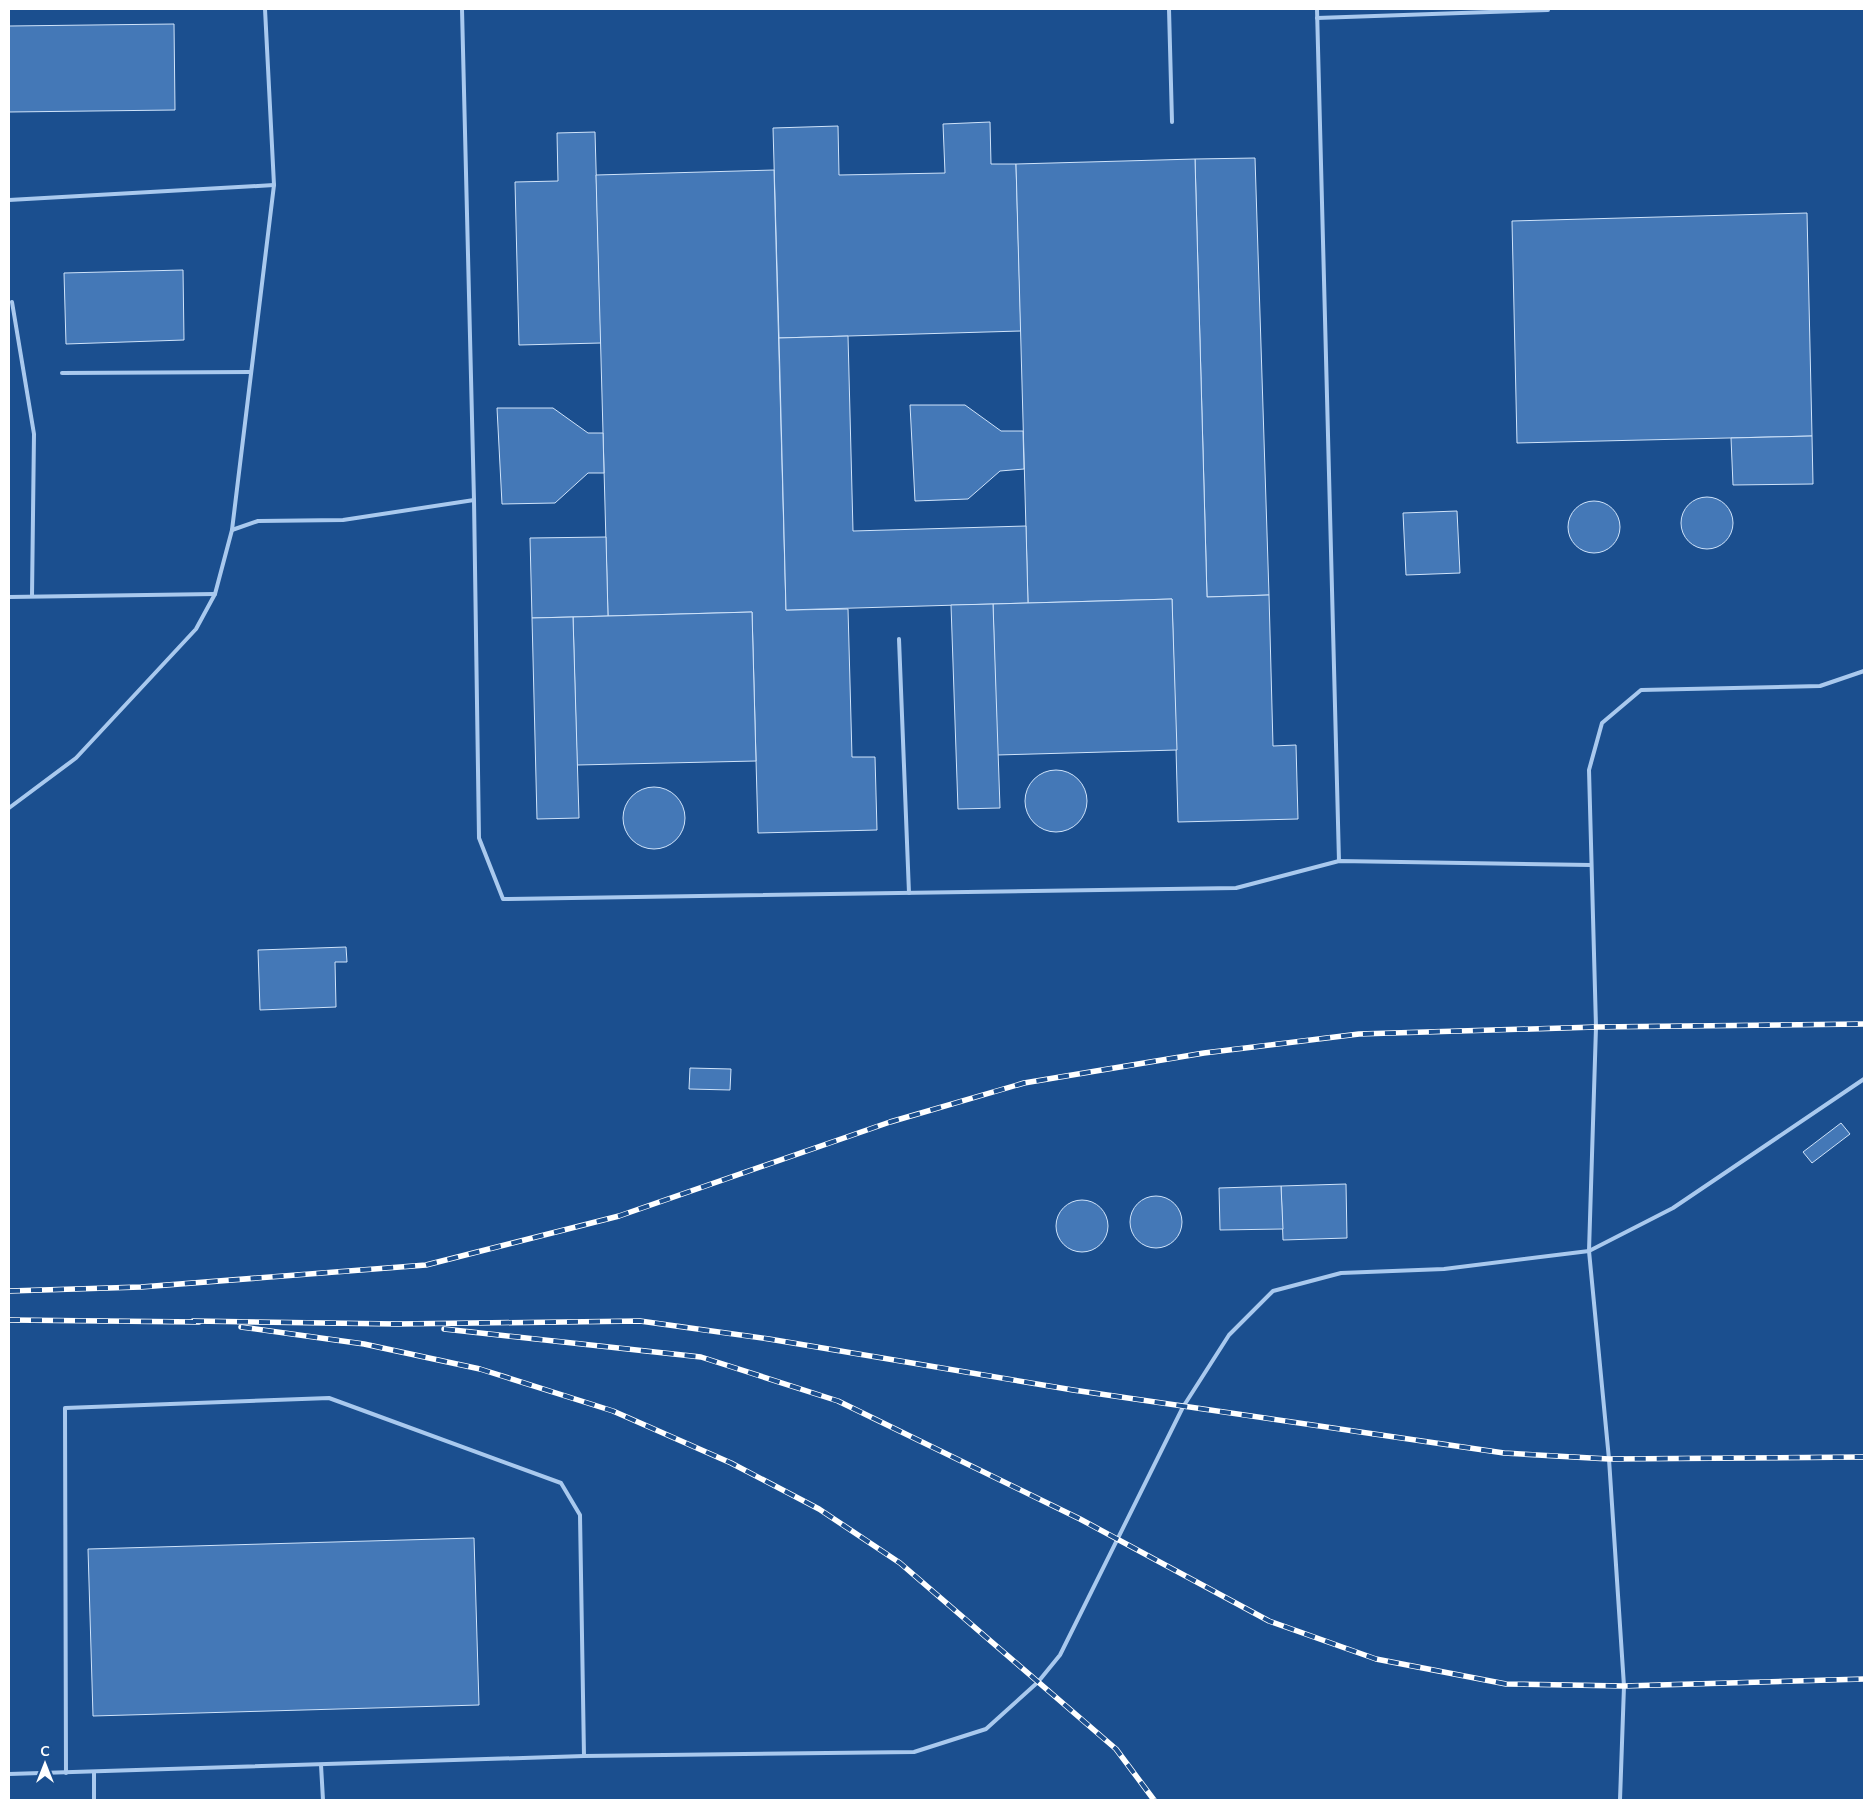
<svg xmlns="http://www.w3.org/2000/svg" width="1873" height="1809" viewBox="0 0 1873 1809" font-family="'Nunito Sans',sans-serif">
<rect width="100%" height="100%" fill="#1b4f8f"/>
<g fill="#4478b7" stroke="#cfe3fa">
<path d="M174,24L175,110L9,112V26Z"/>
<path d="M990,122L991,164H1016L1021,331L779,338L773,128L838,126L839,175L945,173L943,124Z"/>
<path d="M595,132L601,343L519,345L515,182L558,181L557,133Z"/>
<path d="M1255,158L1269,595L1207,597L1195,159Z"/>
<path d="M1195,159L1207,597L1269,595L1273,746L1296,745L1298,819L1178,822L1172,599L1028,603L1016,164Z"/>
<path d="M774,170L786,610L848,609L852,757H875L877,830L758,833L752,612L608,616L596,175Z"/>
<path d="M1807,213L1812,436L1517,443L1512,221Z"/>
<path d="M183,270L184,340L66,344L64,273Z"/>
<path d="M848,336L853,531L1026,526L1028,603L786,610L779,338Z"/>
<path d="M910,405H965L1001,431H1023L1024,469L1000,471L968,499L915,501Z"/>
<path d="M497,408H553L588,433H603L604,473H588L555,503L502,504Z"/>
<path d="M1812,436L1813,484L1733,485L1731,438Z"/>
<circle cx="1707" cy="523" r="26"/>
<circle cx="1594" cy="527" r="26"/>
<path d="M1457,511L1460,573L1406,575L1403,513Z"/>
<path d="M606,537L608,616L532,618L530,538Z"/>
<path d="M1172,599L1177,750L997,755L993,604Z"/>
<path d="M993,604L1000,808L958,809L951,605Z"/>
<path d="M752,612L756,761L577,765L573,617Z"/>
<path d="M573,617L579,818L537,819L532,618Z"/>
<circle cx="1056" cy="801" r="31"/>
<circle cx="654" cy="818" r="31"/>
<path d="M346,947L347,962H335L336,1007L260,1010L258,950Z"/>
<path d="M690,1068L731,1069L730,1090L689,1089Z"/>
<path d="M1841,1123L1850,1134L1812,1163L1803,1152Z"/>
<path d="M1346,1184L1347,1238L1283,1240L1281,1186Z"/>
<path d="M1281,1186L1283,1229L1220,1230L1219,1188Z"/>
<circle cx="1156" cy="1222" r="26"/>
<circle cx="1082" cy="1226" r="26"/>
<path d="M474,1538L479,1705L93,1716L88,1549Z"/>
</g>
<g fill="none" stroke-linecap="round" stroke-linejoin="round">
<g stroke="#a9c9ee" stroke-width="4">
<path d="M462,9L474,500L479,838L503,899L1236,888L1339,861L1591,865"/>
<path d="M1169,9L1172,122"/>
<path d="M1317,9L1339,861"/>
<path d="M1317,18L1548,10"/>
<path d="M9,200L274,185"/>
<path d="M12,302L34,434L32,596"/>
<path d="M62,373L251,372"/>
<path d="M232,530L258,521L343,520L474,500"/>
<path d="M9,597L215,594"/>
<path d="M899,639L909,893"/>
<path d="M9,808L76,758L196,629L215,594L232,530L274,185L265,9"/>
<path d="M321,1765L323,1800"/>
<path d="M94,1772V1800"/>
<path d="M66,1773L65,1408L329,1398L561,1483L580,1515L584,1756"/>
<path d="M9,1774L584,1756L914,1752L986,1729L1038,1682L1060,1655L1183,1407L1229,1335L1273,1291L1341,1273L1444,1269L1589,1251L1673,1208L1864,1079"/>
<path d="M1620,1800L1624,1686L1609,1459L1589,1251L1596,1027L1589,770L1602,723L1641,690L1820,686L1864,671"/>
</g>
<g stroke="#fff" stroke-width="5.5">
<g id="rail">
<path d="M9,1291L141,1287L426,1265L619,1216L890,1122L1024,1083L1204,1053L1359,1034L1596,1027L1864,1024"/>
<path d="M9,1320L199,1322"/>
<path d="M193,1321L397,1324L640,1321L769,1339L1073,1390L1504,1453L1609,1459L1864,1457"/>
<path d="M241,1327L364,1344L480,1369L613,1411L731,1463L819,1509L900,1563L1116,1749L1154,1800"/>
<path d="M444,1329L701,1357L838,1401L1080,1519L1269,1621L1376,1659L1506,1684L1624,1686L1864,1679"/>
</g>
</g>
<use href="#rail" stroke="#1b4f8f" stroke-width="4" stroke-dasharray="11" stroke-linecap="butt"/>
</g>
<rect width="1873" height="1809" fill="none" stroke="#ffffff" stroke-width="20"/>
<g transform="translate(45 1764)" stroke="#1b4f8f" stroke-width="4" paint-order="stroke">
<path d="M0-4L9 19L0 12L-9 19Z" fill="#ffffff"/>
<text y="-8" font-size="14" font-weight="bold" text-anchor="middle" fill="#ffffff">С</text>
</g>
</svg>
